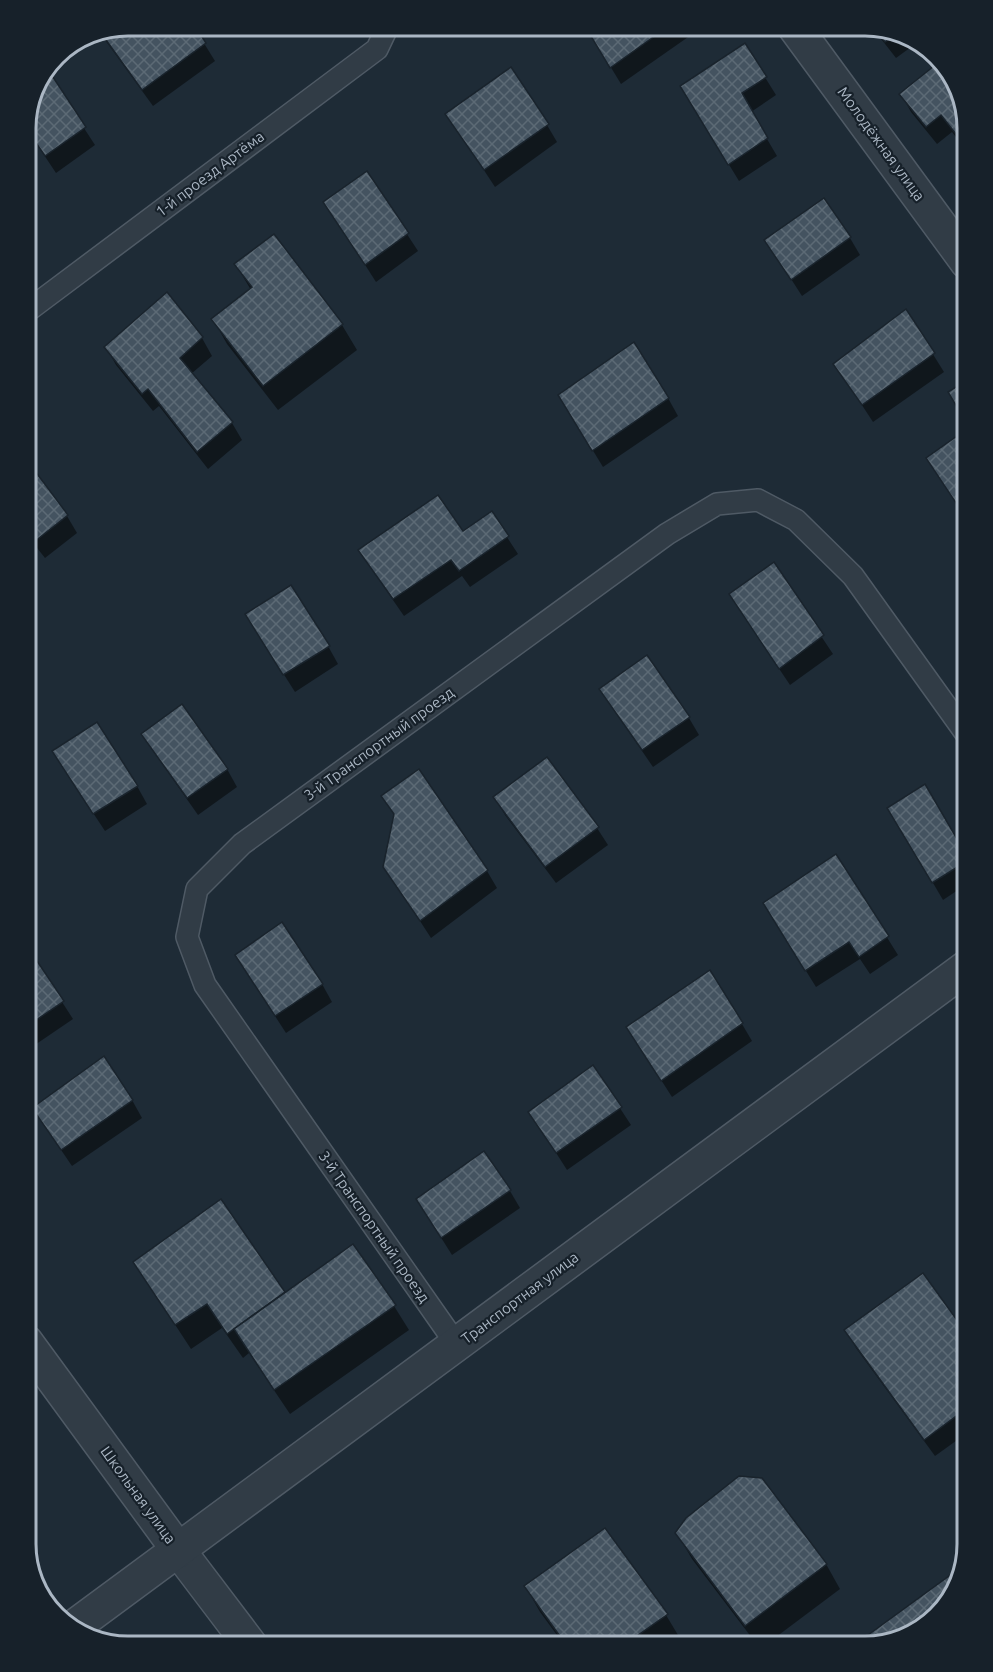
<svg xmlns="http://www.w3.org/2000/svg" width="993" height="1672" viewBox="0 0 993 1672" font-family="Ubuntu,sans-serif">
<defs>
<pattern id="building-cross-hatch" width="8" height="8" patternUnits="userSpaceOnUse" patternTransform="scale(1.5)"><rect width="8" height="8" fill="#445360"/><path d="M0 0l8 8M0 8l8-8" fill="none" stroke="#5c6a75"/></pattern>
</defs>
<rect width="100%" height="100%" fill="#1e2b36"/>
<g fill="#0007">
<path d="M871,26L918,42L896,58Z"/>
<path d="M587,28H686L691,35L621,84Z"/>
<path d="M197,32L215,61L153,106L100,33Z"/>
<path d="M745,45L776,95L751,112L777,156L739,181L692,104Z"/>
<path d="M940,63L957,83L968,128L967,151L952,132L937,144L911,112L901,94Z"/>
<path d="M48,73L95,145L56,173L26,128V122Z"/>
<path d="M447,114L547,125L557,142L495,187Z"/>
<path d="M367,173L418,251L376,282L325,202Z"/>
<path d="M273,236L342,325L357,350L278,410L227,344L213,319L251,290L236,265Z"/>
<path d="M850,238L860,255L802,296L766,240Z"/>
<path d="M166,294L202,338L212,356L191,374L232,423L242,440L208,469L159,406L153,411L116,365L106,347Z"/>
<path d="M906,311L944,372L873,422L835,364Z"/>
<path d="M967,381V422L950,393Z"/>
<path d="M668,398L678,416L603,467L570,413Z"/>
<path d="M967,431V519L928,458Z"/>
<path d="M35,474L67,516L77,533L45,558L26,534V481Z"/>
<path d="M491,513L518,554L470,587L462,576L404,616L370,567L463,533Z"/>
<path d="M773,564L833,654L790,685L741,612Z"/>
<path d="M257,632L328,646L338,664L295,692Z"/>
<path d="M611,706L689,718L699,735L653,767Z"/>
<path d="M143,734L227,769L237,787L198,815L153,751Z"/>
<path d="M64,769L137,786L147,804L105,831Z"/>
<path d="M924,786L967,859V884L943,900L889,808Z"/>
<path d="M383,796L487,871L497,888L431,938L385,867L395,817Z"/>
<path d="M495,798L597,828L608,845L556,883L505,815Z"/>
<path d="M836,856L898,955L870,974L860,959L816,987L775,921Z"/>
<path d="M33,957L73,1019L26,1051V962Z"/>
<path d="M247,973L322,984L332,1002L286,1033Z"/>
<path d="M742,1024L752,1041L672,1097L638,1044Z"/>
<path d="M593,1067L631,1125L567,1170L530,1112Z"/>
<path d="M132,1100L142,1118L72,1166L44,1125Z"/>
<path d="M510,1191L520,1208L452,1255L428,1217Z"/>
<path d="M221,1201L285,1294L394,1306L409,1330L290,1414L249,1353L243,1358L222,1328L191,1349L134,1262Z"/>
<path d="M923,1275L967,1337V1433L935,1456L856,1348L846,1330Z"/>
<path d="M677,1533L826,1564L840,1589L764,1646H758L692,1559Z"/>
<path d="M960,1570L950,1601L910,1636L865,1646H855Z"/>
<path d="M526,1587L666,1615L681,1640L671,1646H565L540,1612Z"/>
</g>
<g fill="url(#building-cross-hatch)" stroke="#19232c" stroke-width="1.5">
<path d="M873,26L896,34L885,42Z"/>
<path d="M586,28H666L610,68Z"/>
<path d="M199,32L206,43L142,90L101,33Z"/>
<path d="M745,43L767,77L742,93L768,138L728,165L680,86Z"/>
<path d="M939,62L957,83L968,128L967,148L941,115L926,127L899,94Z"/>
<path d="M511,67L549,124L484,170L445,114Z"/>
<path d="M49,71L86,127L45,156L26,128V122Z"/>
<path d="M367,171L409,233L365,265L323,202Z"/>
<path d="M824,198L851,237L791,280L764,240Z"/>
<path d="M274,234L343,324L263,386L211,319L252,287L234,264Z"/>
<path d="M167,292L203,337L180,358L233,422L197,452L148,389L142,394L104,347Z"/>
<path d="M906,309L935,353L862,405L833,364Z"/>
<path d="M634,342L669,398L592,451L558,395Z"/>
<path d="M967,380V424L948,392Z"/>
<path d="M967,429V499L958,506L926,458Z"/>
<path d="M35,471L68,515L34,542L26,532V479Z"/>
<path d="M438,495L463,531L492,511L509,536L459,571L451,560L393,599L358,550Z"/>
<path d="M774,562L824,635L779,669L729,594Z"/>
<path d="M291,585L330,646L283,675L245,614Z"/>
<path d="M647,655L690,717L642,750L599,689Z"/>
<path d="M182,704L228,769L187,798L141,734Z"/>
<path d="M97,722L138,786L93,814L52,751Z"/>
<path d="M547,757L599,827L545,867L493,797Z"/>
<path d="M419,769L488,870L420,921L383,867L394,814L381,796Z"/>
<path d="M925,784L967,856V861L932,883L887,808Z"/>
<path d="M836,854L889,936L859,957L849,942L805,971L763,903Z"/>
<path d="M282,922L323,984L275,1016L235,955Z"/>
<path d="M33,955L64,1001L26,1027V960Z"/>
<path d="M710,970L743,1023L661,1081L626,1027Z"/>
<path d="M104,1056L133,1100L61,1150L32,1108Z"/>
<path d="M593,1065L622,1107L556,1153L528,1112Z"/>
<path d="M484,1151L511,1190L441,1238L416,1199Z"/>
<path d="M221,1199L285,1292L227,1334L207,1304L175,1325L133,1262Z"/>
<path d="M967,1243V1263L959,1249Z"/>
<path d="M353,1244L396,1305L274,1390L234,1329Z"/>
<path d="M923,1273L967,1334V1408L924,1440L844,1330Z"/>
<path d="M739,1476L762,1478L827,1564L745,1626L675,1533L686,1518Z"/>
<path d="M605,1528L668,1614L637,1636L645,1646H567L524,1586Z"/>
<path d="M960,1568L950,1601L910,1636L865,1646H853Z"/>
<path d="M454,1637L462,1646H443Z"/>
</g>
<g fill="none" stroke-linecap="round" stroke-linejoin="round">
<g stroke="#4f5a65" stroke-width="24">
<g id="service">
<path d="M26,312L377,49L386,30"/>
<path d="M457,1345L205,985L187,937L197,889L242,844L667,534L717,504L758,500L796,520L853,576L967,735"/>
</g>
</g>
<g stroke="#4f5a65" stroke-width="36">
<g id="minor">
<path d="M794,26L967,262"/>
<path d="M179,1551L251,1646"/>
</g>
</g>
<g stroke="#4f5a65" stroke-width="36">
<g id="tertiary">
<path d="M26,1342L179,1551"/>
<path d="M71,1629L967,967"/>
</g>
</g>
<use href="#service" stroke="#313c46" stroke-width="21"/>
<use href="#minor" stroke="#313c46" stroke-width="33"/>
<use href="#tertiary" stroke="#313c46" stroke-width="33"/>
</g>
<g text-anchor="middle" stroke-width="4.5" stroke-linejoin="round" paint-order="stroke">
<g font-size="15" fill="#abb7c4" stroke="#17212a">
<text transform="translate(881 144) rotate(54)" y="5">Молодёжная улица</text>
<text transform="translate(210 174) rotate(-37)" y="5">1-й проезд Артёма</text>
<text transform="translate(379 744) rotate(-36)" y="5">3-й Транспортный проезд</text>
<text transform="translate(374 1227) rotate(55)" y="5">3-й Транспортный проезд</text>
<text transform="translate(520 1298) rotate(-37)" y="5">Транспортная улица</text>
<text transform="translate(138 1495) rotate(54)" y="5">Школьная улица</text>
</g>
</g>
<path d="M0 0H993V1672H0ZM128 36H865A92 92 0 0 1 957 128V1544A92 92 0 0 1 865 1636H128A92 92 0 0 1 36 1544V128A92 92 0 0 1 128 36Z" fill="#17212a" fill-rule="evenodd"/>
<path fill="none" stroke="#abb7c4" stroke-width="3" d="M128 36H865A92 92 0 0 1 957 128V1544A92 92 0 0 1 865 1636H128A92 92 0 0 1 36 1544V128A92 92 0 0 1 128 36Z"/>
</svg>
